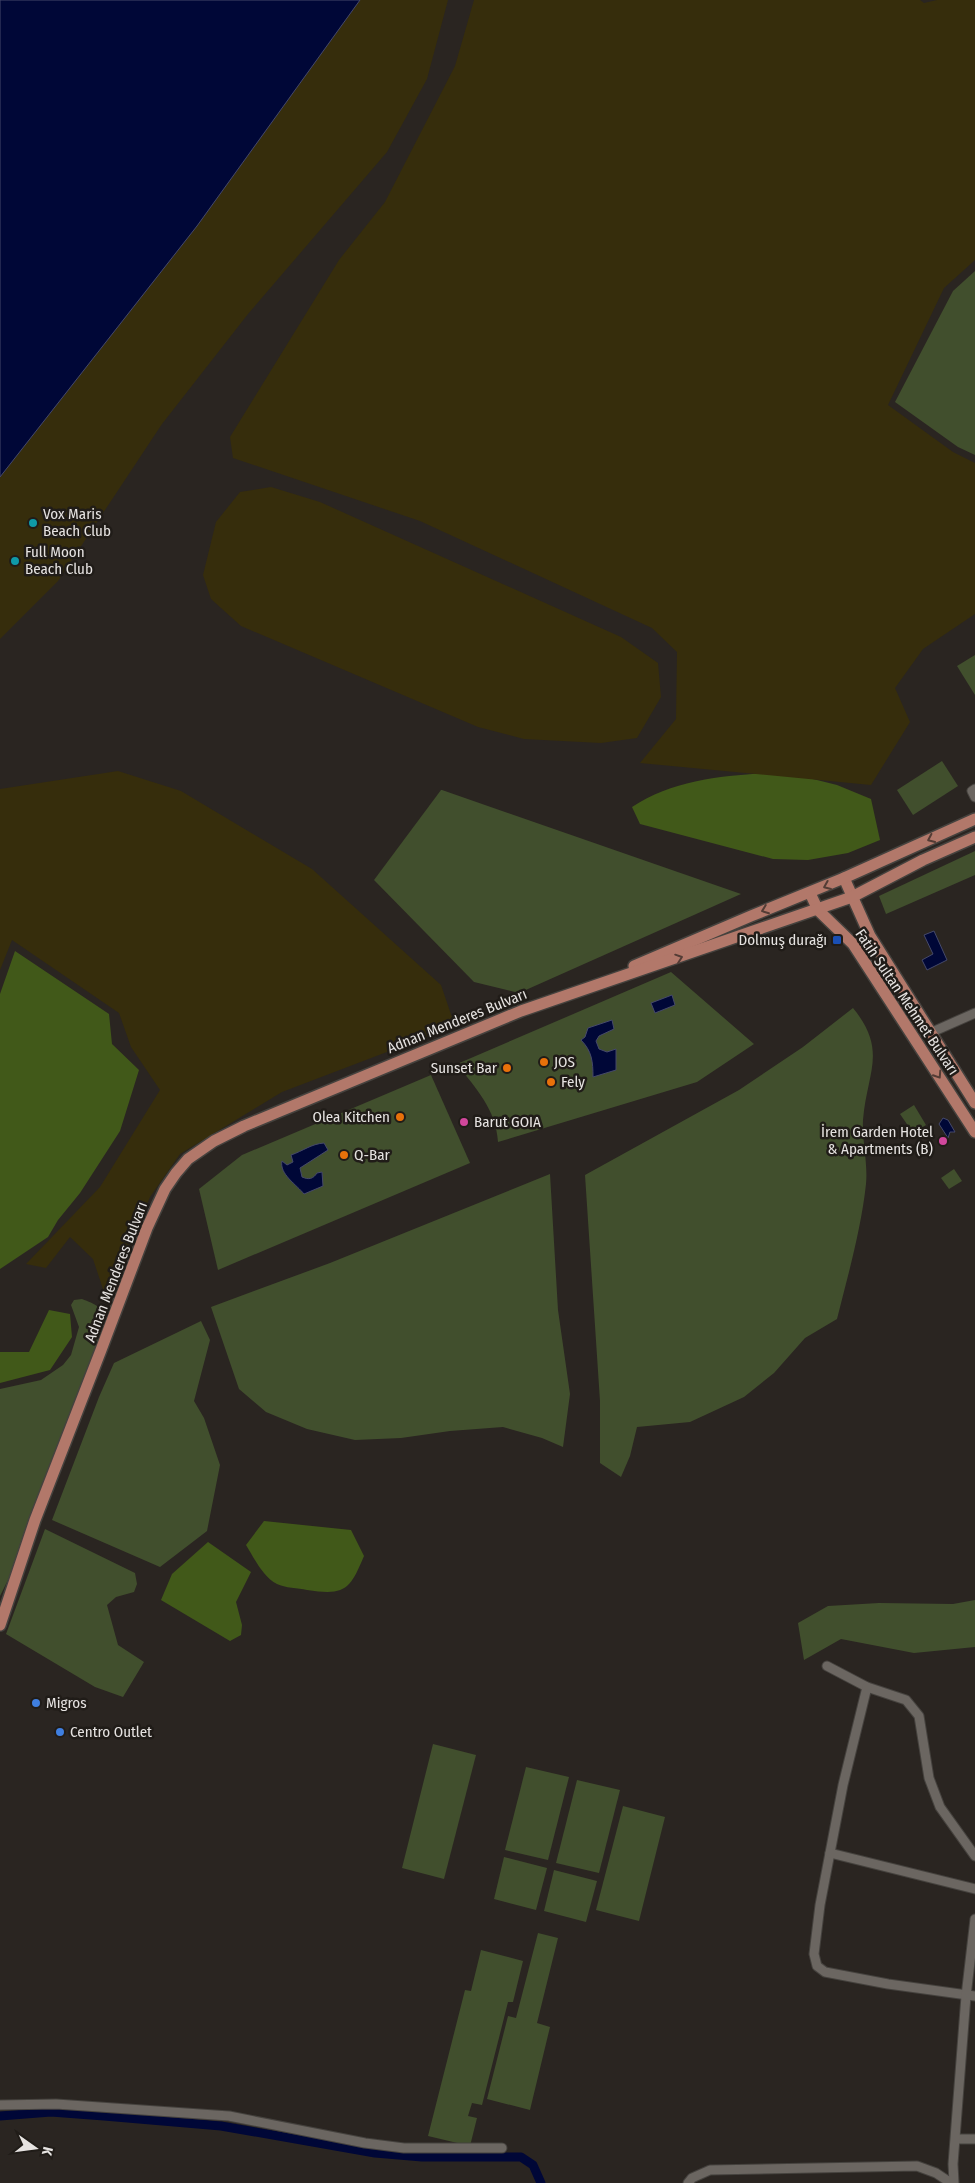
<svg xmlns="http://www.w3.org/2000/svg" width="975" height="2183" viewBox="0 0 975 2183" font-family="'Fira Sans Condensed',sans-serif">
<rect width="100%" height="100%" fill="#2a2521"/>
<g fill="#414f2d">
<path d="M975,271V455L958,447L895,402L953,291Z"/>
<path d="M975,655V695L957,666Z"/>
<path d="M942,761L958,786L913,815L897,790Z"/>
<path d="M441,790H442L741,894L519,993L474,982L374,880Z"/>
<path d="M975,851V875L886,914L879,896Z"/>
<path d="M671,972L754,1044L697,1082L498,1142C496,1109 476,1089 457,1064Z"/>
<path d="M853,1008C888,1051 867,1072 863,1120C862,1141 868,1163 866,1184C861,1230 848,1275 837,1319L805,1338L774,1373L744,1397L690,1422L637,1427L630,1456L621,1477L600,1463V1401L585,1175L739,1090L803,1047Z"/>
<path d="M431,1075L470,1163L218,1270L199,1189L242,1155Z"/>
<path d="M914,1105L926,1125L913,1133L900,1114Z"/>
<path d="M954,1169L962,1181L949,1189L941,1178Z"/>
<path d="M550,1174L558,1310L570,1394L563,1447L542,1438L503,1427L450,1431L401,1438L355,1440L307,1429L266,1412L239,1389L211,1307L330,1263Z"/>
<path d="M82,1299C95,1304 103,1307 107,1321L43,1484L10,1576L0,1596V1389L41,1380L63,1365L71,1355L79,1327L71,1305L74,1300Z"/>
<path d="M201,1321L210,1340L194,1401L204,1418L220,1465L207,1531L160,1567L52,1520L99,1397L114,1363Z"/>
<path d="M45,1529L135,1573L137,1584L134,1592L116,1597L107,1605L118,1645L144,1662L123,1697L95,1687L6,1634Z"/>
<path d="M975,1600V1647L914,1653L841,1639L804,1660L798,1623L828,1606L879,1603L953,1604Z"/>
<path d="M433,1744L476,1755L444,1879L402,1868Z"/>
<path d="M526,1767L569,1777L548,1860L505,1850Z"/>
<path d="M577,1780L620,1790L599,1873L556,1863Z"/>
<path d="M623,1806L665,1817L639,1921L596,1910Z"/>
<path d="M504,1857L547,1868L536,1910L494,1899Z"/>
<path d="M554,1870L597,1881L586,1922L544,1911Z"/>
<path d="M538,1933L558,1938L537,2023L550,2027L530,2110L487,2099L508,2016L516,2018Z"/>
<path d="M481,1950L523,1961L513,2002H508L482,2105L472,2103L468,2116L477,2118L470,2146L428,2136L465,1990L471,1991Z"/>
</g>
<g fill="#415919">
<path d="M785,772L837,785L871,799L880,840L848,853L808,860L773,859L640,824L632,807C677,777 732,775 785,772Z"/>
<path d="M15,951L109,1014L112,1044L139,1070L120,1131L80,1193L58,1220L48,1237L0,1269V994Z"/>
<path d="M49,1310L70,1314L72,1337L50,1370L0,1383V1352H29Z"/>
<path d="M264,1521L351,1530L364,1556C350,1589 346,1596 307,1590C298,1588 285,1588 277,1584C263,1577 254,1558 246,1545Z"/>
<path d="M208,1542L251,1572L236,1602L242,1625L241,1635L230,1641L161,1600L172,1574Z"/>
</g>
<g fill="#362d0c">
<path d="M360,0H448L427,79L387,152L248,314L162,424L58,581L0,639V477L197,226Z"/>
<path d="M474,0H920L924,3L937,0H975V260L944,288L888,405L953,452L975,463V614L923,649L895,688L910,722L871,785L640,763L676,719L677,652L652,628L420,521L233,458L230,437L339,260L385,202L455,66Z"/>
<path d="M271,487L320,502L621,637L658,663L661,697L637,738L601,743L524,739L478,727L241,626L211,599L203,575L216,522L240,492Z"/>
<path d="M118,771L181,791L312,869L441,985L455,1026L282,1092L180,1154L150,1197L107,1301L93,1259L70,1237L46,1268L26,1264L100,1187L160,1090L131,1047L119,1013L12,940L0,970V789Z"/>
</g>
<g fill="#000737" stroke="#45496a">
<path d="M0,0H360L197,226L0,477Z"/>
<path d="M934,931L947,960L927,970L922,960L933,954L924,935Z"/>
<path d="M672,995L675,1005L655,1013L651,1003Z"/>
<path d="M612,1020L614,1029L599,1036L596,1041L599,1049L607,1052L616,1049V1070L593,1077C593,1062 592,1051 581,1040L585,1037L588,1028Z"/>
<path d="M943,1118L948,1120L955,1132H950L948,1138L939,1124Z"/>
<path d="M324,1143L328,1150L300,1168L302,1177C309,1180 313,1179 317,1173L322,1172L323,1186L304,1194C297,1185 279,1174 282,1161L287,1165L293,1162L291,1155C303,1151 311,1144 324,1143Z"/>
</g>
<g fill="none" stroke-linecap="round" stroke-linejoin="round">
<path stroke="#000737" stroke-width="9" d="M0,2116L51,2112L104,2116L221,2126L375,2153L422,2157H521L533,2165L541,2183"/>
<g stroke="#45423e" stroke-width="11">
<g id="minor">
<path d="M975,789L972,791L975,797"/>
<path d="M930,1033L975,1013"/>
<path d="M827,1666L867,1687L906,1700L919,1716L929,1778L940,1807L975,1856"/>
<path d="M867,1687L843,1785L820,1905L814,1954L817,1966L825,1972L888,1984L975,1996"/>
<path d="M830,1853L975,1889"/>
<path d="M0,2105L56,2104L229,2116L365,2143L404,2148H502"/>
<path d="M956,2139H975"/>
<path d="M688,2183L692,2178L710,2170L917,2166L936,2173L951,2183"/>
<path d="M954,2183L953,2164L966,1996L975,1919"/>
</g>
</g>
<g stroke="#45423e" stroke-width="14">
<g id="major">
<path d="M844,878L870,936L975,1103"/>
<path d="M810,893L818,910L853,944L975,1132"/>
<path d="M634,966L751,916L844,878L975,819"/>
<path d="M0,1625L35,1520L101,1350L147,1228L165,1189L176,1173L188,1159L214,1141L244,1126L521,1011L852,897L923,860L975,837"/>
</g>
</g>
<use href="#minor" stroke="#6b6661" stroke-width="9"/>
<use href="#major" stroke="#b2786a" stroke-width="11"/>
</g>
<defs><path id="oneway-chevron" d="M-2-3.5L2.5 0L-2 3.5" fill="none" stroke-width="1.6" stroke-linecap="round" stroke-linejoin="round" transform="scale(1.25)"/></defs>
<g stroke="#533c35">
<use href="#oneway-chevron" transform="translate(931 839) rotate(155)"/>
<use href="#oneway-chevron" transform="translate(827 886) rotate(157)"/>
<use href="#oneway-chevron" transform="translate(765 910) rotate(159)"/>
<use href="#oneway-chevron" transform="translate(679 958) rotate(-19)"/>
<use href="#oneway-chevron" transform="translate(938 1075) rotate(57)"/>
</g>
<g fill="#0f9aa8" stroke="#201c18" stroke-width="2">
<circle cx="33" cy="523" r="5"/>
<circle cx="15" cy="561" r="5"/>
</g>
<rect fill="#1a4fb4" stroke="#201c18" stroke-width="2" x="832" y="935" width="10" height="10" rx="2.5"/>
<g fill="#e8710a" stroke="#201c18" stroke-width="2">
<circle cx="544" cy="1062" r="5"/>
<circle cx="507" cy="1068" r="5"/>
<circle cx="551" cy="1082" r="5"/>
<circle cx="400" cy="1117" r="5"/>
<circle cx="344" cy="1155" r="5"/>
</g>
<g fill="#d1479c" stroke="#201c18" stroke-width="2">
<circle cx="464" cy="1122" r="5"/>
<circle cx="943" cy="1141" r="5"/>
</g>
<g fill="#3f7fe0" stroke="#201c18" stroke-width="2">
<circle cx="36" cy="1703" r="5"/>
<circle cx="60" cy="1732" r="5"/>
</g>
<g text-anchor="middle" stroke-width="5" stroke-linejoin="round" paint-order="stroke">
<g font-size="15" fill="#e6e3e1" stroke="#201c18" text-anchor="start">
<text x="43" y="519">Vox Maris<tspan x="43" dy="17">Beach Club</tspan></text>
<text x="25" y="557">Full Moon<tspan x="25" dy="17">Beach Club</tspan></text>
<text x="827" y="945" text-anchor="end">Dolmuş durağı</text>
<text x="554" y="1067">JOS</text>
<text x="497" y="1073" text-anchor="end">Sunset Bar</text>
<text x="561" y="1087">Fely</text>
<text x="390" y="1122" text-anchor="end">Olea Kitchen</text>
<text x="474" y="1127">Barut GOIA</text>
<text x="933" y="1137" text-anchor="end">İrem Garden Hotel<tspan x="933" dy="17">&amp; Apartments (B)</tspan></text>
<text x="354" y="1160">Q-Bar</text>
<text x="46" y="1708">Migros</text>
<text x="70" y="1737">Centro Outlet</text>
</g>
<g font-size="15" fill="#e6e3e1" stroke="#201c18">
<text transform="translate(907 1002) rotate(56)" y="5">Fatih Sultan Mehmet Bulvarı</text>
<text transform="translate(457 1021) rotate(-22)" y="5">Adnan Menderes Bulvarı</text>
<text transform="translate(116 1272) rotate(-69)" y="5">Adnan Menderes Bulvarı</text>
</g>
</g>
<g transform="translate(35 2148) rotate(104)" stroke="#201c18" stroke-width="4" paint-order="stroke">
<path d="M0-4L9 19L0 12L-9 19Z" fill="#e6e3e1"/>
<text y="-8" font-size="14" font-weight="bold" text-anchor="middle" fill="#e6e3e1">K</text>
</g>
</svg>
